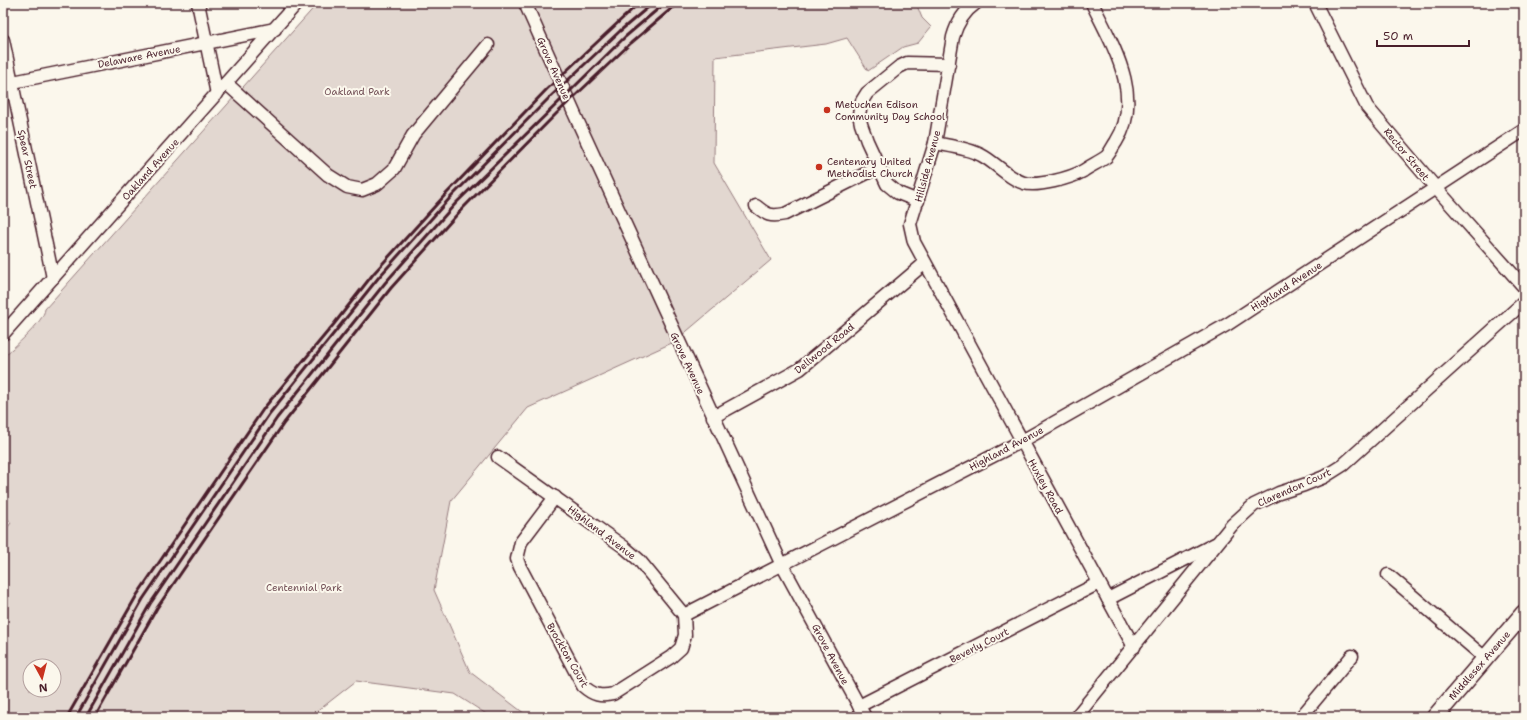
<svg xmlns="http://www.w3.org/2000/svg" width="1527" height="720" viewBox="0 0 1527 720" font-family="'Shantell Sans',sans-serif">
<rect width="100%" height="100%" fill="#fbf7ec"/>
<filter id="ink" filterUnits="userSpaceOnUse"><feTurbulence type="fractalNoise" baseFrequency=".025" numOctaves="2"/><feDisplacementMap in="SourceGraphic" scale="8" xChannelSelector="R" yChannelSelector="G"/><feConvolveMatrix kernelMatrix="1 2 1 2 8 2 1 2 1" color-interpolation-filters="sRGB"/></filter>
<g filter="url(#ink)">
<path fill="#e2d7d0" stroke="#967b7e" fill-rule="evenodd" d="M318,3H916L922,18L931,27L918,43L903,47L868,71L847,38L826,44L715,57L714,163L771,260L674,342L528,408L451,501L434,590L470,672L529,717H491L455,694L356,681L310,717H3V533L11,523L3,513V357C13,348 44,322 45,309ZM30,666H54V690H30Z"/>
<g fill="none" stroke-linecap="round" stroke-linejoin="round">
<g stroke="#4a1f2b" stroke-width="15">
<g id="minor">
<path d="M198,3L217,94"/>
<path d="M525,3L579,124L781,563L865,717"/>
<path d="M976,3C963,12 957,23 953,37L935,143L910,224L914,242L1134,647"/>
<path d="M1315,3L1367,107L1436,188L1524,287"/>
<path d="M3,40L53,278"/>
<path d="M226,83L328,175L347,187L362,190L377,184L394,169L413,135L488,45"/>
<path d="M3,84L275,29"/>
<path d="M935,143C950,146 968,148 981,155C995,162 1009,179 1024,183C1037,187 1071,178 1083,171C1090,166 1099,162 1106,157C1110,153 1113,146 1116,142C1145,97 1112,44 1092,3"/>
<path d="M918,201L898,193L887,184L867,141L861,124L859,114L862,101L867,93L899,67L907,63L949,64"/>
<path d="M756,206C767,215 770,217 785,214L879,167"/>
<path d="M3,334L297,3"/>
<path d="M713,417L800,369L925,263"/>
<path d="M498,457L624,547L639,560L684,615L1022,441L1228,324L1524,130"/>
<path d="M555,497L521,542L517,559L520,567L583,686C593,695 601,697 613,694L671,657L681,648L685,635L684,615"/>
<path d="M1388,575L1485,658"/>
<path d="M1108,599L1215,544"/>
<path d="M859,706L1099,583"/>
<path d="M1076,717L1232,525L1254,505L1279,493L1304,485L1324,477L1343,465L1524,302"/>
<path d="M1301,717L1352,656"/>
</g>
</g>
<g stroke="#4a1f2b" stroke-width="19">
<path id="major" d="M1435,717L1524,613"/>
</g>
<use href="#minor" stroke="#fbf7ec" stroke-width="12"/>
<use href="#major" stroke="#fbf7ec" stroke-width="16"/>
<g stroke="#4a1f2b" stroke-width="3">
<path d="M67,717L137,595L264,408L334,324L374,273L446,194L547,89L639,3"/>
<path d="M76,717L143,599L270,413L379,277L450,198L550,97L620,31L653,3"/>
<path d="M86,717L150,604L277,418L385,283L456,203L625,37L665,3"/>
<path d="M95,717L157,608L284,423L391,288L462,209L557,113L631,43L678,3"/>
</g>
</g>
</g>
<g fill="#c8321e" stroke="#fbf7ec" stroke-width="1.5">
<circle cx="827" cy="110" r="4"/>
<circle cx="819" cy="167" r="4"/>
</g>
<g text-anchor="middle" stroke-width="4" stroke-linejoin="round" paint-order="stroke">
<g font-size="10" fill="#4a1f2b" stroke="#fbf7ec">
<text transform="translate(139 56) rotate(-11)" y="4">Delaware Avenue</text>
<text transform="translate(554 68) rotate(66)" y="4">Grove Avenue</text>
<text transform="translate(1407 154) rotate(50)" y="4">Rector Street</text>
<text transform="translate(28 159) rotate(78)" y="4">Spear Street</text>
<text transform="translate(927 166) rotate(-75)" y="4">Hillside Avenue</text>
<text transform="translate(150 169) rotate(-48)" y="4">Oakland Avenue</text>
<text transform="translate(1286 286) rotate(-33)" y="4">Highland Avenue</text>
<text transform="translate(824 348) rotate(-39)" y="4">Dellwood Road</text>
<text transform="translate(688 363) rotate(65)" y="4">Grove Avenue</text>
<text transform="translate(1006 448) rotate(-28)" y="4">Highland Avenue</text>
<text transform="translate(1046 486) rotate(61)" y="4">Huxley Road</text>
<text transform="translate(1294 487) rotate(-24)" y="4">Clarendon Court</text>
<text transform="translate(602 532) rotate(37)" y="4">Highland Avenue</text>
<text transform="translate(979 645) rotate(-27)" y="4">Beverly Court</text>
<text transform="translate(831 654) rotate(62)" y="4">Grove Avenue</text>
<text transform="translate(568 655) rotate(60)" y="4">Brockton Court</text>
<text transform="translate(1479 665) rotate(-49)" y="4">Middlesex Avenue</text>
</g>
<g font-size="10" fill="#704d54" stroke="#fbf7ec">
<text x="357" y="95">Oakland Park</text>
<text x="304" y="591">Centennial Park</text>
</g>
<g font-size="10" fill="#4a1f2b" stroke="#fbf7ec" text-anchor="start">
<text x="835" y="108">Metuchen Edison<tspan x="835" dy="12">Community Day School</tspan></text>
<text x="827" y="165">Centenary United<tspan x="827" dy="12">Methodist Church</tspan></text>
</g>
</g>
<rect width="1527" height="720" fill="none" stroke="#fbf7ec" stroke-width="16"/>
<rect x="8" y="8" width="1511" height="704" fill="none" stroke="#4a1f2b" stroke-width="1.5" filter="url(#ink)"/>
<g transform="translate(42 678) rotate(173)"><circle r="19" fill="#fbf7ec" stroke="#b4a19f"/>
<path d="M0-3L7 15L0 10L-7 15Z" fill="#c8321e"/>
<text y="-6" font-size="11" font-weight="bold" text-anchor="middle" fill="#4a1f2b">N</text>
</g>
<path d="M1377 40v6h92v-6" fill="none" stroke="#4a1f2b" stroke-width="2"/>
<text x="1383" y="40" font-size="12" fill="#4a1f2b" stroke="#fbf7ec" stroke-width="3" paint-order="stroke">50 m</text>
</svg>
